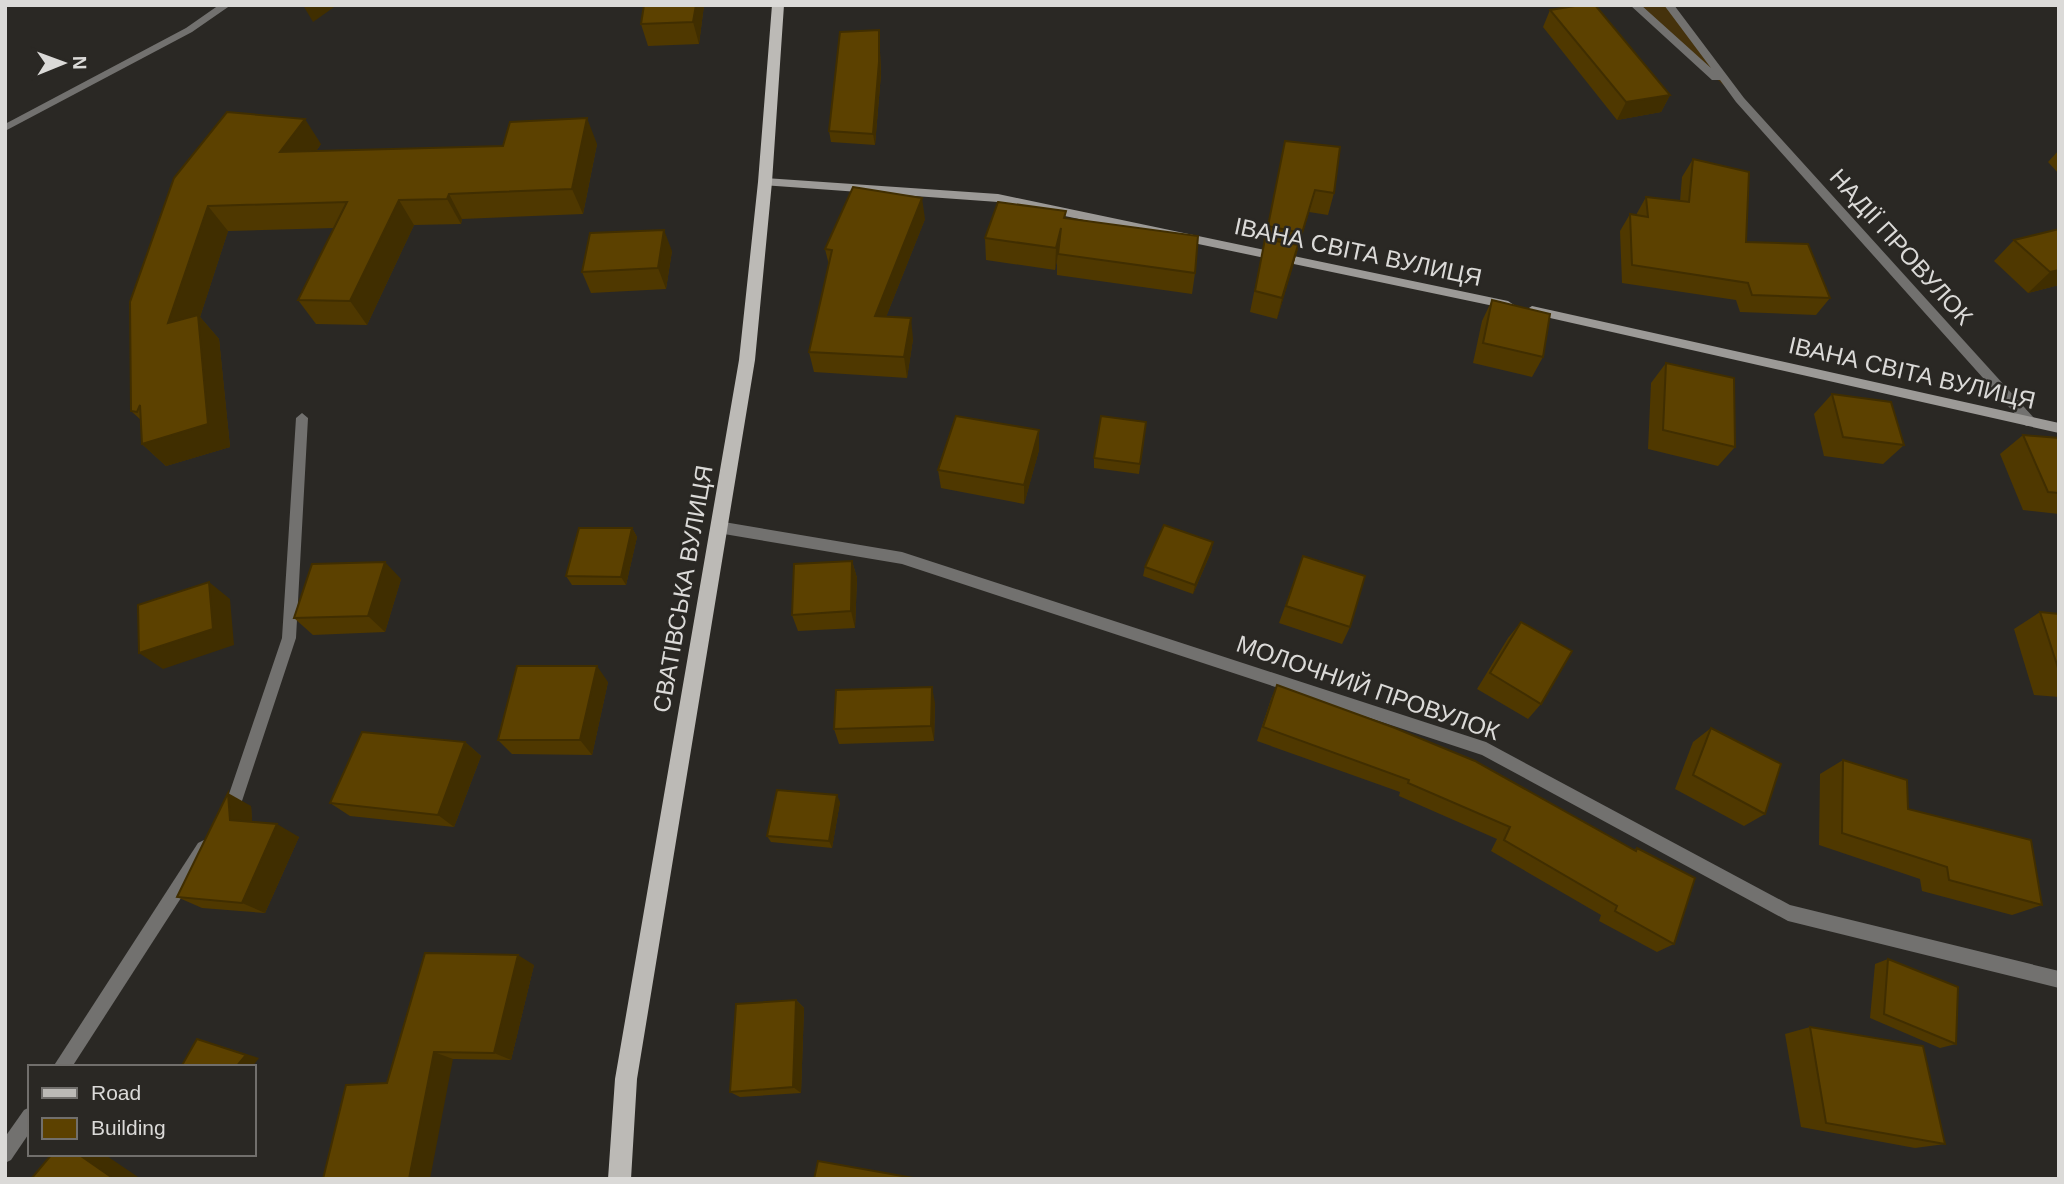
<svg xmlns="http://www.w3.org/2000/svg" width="2064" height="1184" viewBox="0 0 2064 1184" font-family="Arial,sans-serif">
<rect width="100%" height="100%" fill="#2a2824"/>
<path fill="#45320c" d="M1635,5H1669L1740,100Z"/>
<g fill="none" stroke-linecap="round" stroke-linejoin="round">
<g fill="#72716f" fill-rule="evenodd">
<path d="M219,5H231L192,32L5,131V124L186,28Z"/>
<path d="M1630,5H1641L1711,68L1664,5H1674L1744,98L2034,418L2036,422L2034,426H2026L1736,102L1720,80H1712Z"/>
<path d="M302,413L308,418L296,638L242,801L232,818L226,821L220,818L218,813L228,797L282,638L296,418Z"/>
<path d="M718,521L902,552L1486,742L1790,905L2059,971V988L1788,921L1482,755L902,564L718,533L713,531L711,527L713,523Z"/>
<path d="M204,840L210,843L212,848L210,853L72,1067H53L198,843Z"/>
<path d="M30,1107V1132L11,1160L5,1163V1137L24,1110Z"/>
</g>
<g fill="#9c9a97" fill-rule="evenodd">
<path d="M765,178L998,194L1508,301L1514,305L1508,309L998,202L761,185V179Z"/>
<path d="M1532,306L2059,423V433L1528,313L1526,310Z"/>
</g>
<path fill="#bcbab6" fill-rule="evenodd" d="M772,5H784L772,182L755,360L637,1079L631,1179H608L615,1079L739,360L758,182Z"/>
</g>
<g fill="#4f3800">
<path d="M644,5H704L699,44L648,46L641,24Z"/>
<path d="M1550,10L1670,95L1661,112L1617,120L1543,27Z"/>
<path d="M879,30L881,74L875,145L831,142L829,131Z"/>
<path d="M1285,141L1334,193L1328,215L1309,212L1277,319L1250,312Z"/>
<path d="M321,144L316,151L597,144L583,214L462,219L461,224L414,225L367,325L316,324L298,300L334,228L228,231L200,317L219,339L230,447L166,466L142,444L141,420L131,411L174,178Z"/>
<path d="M2059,150V174L2048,162Z"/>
<path d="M1693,159L1746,242L1830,298L1816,315L1740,312L1736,300L1622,283L1620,231L1630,214L1636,215L1646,197L1680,201L1682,177Z"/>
<path d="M1066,211L1065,218L1195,273L1192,294L1057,275V261L1055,270L986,260L985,238Z"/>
<path d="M925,219L886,317L913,339L907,378L814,372L809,352L829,265L825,249Z"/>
<path d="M2059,229V285L2028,293L1994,261L2014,240Z"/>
<path d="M672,251L666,289L591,293L582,272Z"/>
<path d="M1492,300L1543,357L1532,377L1473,363L1482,321Z"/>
<path d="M1666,363L1735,447L1718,466L1648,449L1651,383Z"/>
<path d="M1832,394L1904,445L1883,464L1824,456L1814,414Z"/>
<path d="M1146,422L1139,474L1094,468V458Z"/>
<path d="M2023,435L2059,438V514L2023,510L2000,454Z"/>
<path d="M1039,450L1024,504L941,488L938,470Z"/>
<path d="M632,528L637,537L626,585H572L566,576Z"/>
<path d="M1213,542L1211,552L1193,594L1143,576L1145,567Z"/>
<path d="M1303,556L1350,627L1342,644L1279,623Z"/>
<path d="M852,561L857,578L855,628L798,631L792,615Z"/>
<path d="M401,579L385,632L313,635L294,618Z"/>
<path d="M2040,612L2059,614V697L2034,695L2014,629Z"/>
<path d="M1521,622L1541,704L1528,719L1477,689L1508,638Z"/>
<path d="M608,682L592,755L512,754L498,740Z"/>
<path d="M1277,685L1633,850L1637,848L1674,944L1657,952L1599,921L1601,915L1491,851L1497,839L1399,796L1400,792L1257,741L1271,699Z"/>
<path d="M935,703L934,741L839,744L834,729Z"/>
<path d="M1711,728L1765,814L1744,826L1675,789L1693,742Z"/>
<path d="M465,742L481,756L454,827L350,816L330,803Z"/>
<path d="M1843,760L1908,809L2042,905L2012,915L1922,891L1920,879L1819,845L1820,774Z"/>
<path d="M840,802L832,848L771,842L767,836Z"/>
<path d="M251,806L252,822L299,837L265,913L202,908L177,897Z"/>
<path d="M1888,959L1956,1044L1940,1048L1870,1018L1875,964Z"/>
<path d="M534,965L511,1060L453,1059L387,1083Z"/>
<path d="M796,1000L804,1008L801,1093L740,1097L730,1092Z"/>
<path d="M1810,1027L1945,1144L1915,1148L1801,1127L1785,1034Z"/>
</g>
<g fill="#402e00">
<path d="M303,5H337L313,22Z"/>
<path d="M696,5H704L699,44L693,22Z"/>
<path d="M879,30L881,74L875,145L873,134Z"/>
<path d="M1670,95L1661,112L1617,120L1626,102Z"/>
<path d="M587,118L597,144L583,214L572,189Z"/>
<path d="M305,119L321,144L297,178L280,152Z"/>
<path d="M1315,190L1309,212L1296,254L1302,233Z"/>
<path d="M449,194L462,219L461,224L447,199Z"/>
<path d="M922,198L925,219L878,337L875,316Z"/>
<path d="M399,200L414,225L367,325L350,301Z"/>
<path d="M208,206L228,231L200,317L219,339L230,447L166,466L142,444L168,323Z"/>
<path d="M1061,228L1057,261L1055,270L1056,248Z"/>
<path d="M664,230L672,251L666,289L658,268Z"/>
<path d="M1298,245L1293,267L1277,319L1282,298Z"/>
<path d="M2059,270V285L2028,293L2050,272Z"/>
<path d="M911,318L913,339L907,378L904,357Z"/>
<path d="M1039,430V450L1024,504V485Z"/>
<path d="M632,528L637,537L626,585L621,577Z"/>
<path d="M1213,542L1211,552L1193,594L1195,585Z"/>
<path d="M852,561L857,578L855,628L851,611Z"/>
<path d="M385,562L401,579L385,632L368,616Z"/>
<path d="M209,582L230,599L234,645L163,669L139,653Z"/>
<path d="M597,666L608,682L592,755L580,740Z"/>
<path d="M932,687L935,703L934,741L931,726Z"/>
<path d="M465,742L481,756L454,827L438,815Z"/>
<path d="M228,793L251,806L253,833L230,820Z"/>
<path d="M837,795L840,802L832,848L829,841Z"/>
<path d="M277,824L299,837L265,913L242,903Z"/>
<path d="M518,955L534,965L511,1060L494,1053Z"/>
<path d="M796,1000L804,1008L801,1093L793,1087Z"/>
<path d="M197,1039L211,1043L259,1058L252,1067H236Z"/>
<path d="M434,1052L453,1059L430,1179H409Z"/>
<path d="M78,1154H104L141,1179H114Z"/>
</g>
<g fill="#5c4100" stroke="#402e00" stroke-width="2">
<path d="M644,5H696L693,22L641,24Z"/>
<path d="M1581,5H1595L1670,95L1626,102L1550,10Z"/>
<path d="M879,30V62L873,134L829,131L840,32Z"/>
<path d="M227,112L305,119L280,152L503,146L510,122L587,118L572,189L449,194L447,199L399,200L350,301L298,300L347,202L208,206L168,323L198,315L208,424L142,444L140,405L137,412L131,411L130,302L174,178Z"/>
<path d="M1285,141L1340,147L1334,193L1315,190L1302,233L1268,226Z"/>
<path d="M1693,159L1749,172L1746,242L1808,244L1830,298L1752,295L1748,283L1632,265L1630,214L1648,217L1646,197L1689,202Z"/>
<path d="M853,187L922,198L875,316L911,318L904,357L809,352L832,250L825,249Z"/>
<path d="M998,202L1066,211L1064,218L1198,236L1195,273L1058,254L1061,228L1056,248L985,238Z"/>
<path d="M2059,229V270L2050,272L2014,240Z"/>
<path d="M664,230L658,268L582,272L590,233Z"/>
<path d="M1265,239L1298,245L1282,298L1255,291Z"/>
<path d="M1492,300L1550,314L1543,357L1483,343Z"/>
<path d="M1666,363L1734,378L1735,447L1663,430Z"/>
<path d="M1832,394L1891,402L1904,445L1843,437Z"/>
<path d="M956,416L1039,430L1024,485L938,470Z"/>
<path d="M1101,416L1146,422L1140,464L1094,458Z"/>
<path d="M2023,435L2059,438V493L2048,492Z"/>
<path d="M1164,525L1213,542L1195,585L1145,567Z"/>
<path d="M579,528H632L621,577L566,576Z"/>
<path d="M1303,556L1365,576L1350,627L1286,606Z"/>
<path d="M852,561L851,611L792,615L794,564Z"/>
<path d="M385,562L368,616L294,618L312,564Z"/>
<path d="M209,582L213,629L139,653L138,605Z"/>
<path d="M2040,612L2059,614V671Z"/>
<path d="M1521,622L1572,651L1541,704L1490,673Z"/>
<path d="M517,666H597L580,740H498Z"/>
<path d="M1277,685L1395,728L1475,761L1636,851L1637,848L1695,878L1674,944L1615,911L1617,906L1504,840L1510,827L1408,783L1409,780L1263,727Z"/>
<path d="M932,687L931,726L834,729L836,690Z"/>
<path d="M1711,728L1781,764L1765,814L1693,775Z"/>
<path d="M362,732L465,742L438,815L330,803Z"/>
<path d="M1843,760L1907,780L1908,809L2031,840L2042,905L1949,880L1947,867L1842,833Z"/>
<path d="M777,790L837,795L829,841L767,836Z"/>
<path d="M228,793L230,820L277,824L242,903L177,897Z"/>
<path d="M425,953L518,955L494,1053L434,1052L409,1179H323L346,1085L387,1083Z"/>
<path d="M1888,959L1958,987L1956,1044L1884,1014Z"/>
<path d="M796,1000L793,1087L730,1092L736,1004Z"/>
<path d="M1810,1027L1923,1046L1945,1144L1826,1123Z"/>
<path d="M197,1039L246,1055L236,1067H181Z"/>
<path d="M52,1154H78L114,1179H31Z"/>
<path d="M818,1161L919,1179H814Z"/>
</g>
<g text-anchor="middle" stroke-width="5" stroke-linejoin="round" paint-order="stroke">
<g font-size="24" fill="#dbdad8" stroke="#2a2824">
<text transform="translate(1901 247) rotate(48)" y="8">НАДІЇ ПРОВУЛОК</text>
<text transform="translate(1358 252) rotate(12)" y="8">ІВАНА СВІТА ВУЛИЦЯ</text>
<text transform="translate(1912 373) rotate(13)" y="8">ІВАНА СВІТА ВУЛИЦЯ</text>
<text transform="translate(683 589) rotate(-80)" y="8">СВАТІВСЬКА ВУЛИЦЯ</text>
<text transform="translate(1368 688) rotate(19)" y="8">МОЛОЧНИЙ ПРОВУЛОК</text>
</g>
</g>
<rect width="2064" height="1184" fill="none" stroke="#dbdad8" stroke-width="14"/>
<rect x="28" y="1065" width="228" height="91" fill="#2a2824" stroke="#716f6c" stroke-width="2"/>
<rect x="42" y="1088" width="35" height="10" fill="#bcbab6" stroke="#716f6c" stroke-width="2"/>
<text x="91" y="1100" font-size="21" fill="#dbdad8">Road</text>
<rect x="42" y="1118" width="35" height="21" fill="#5c4100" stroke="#716f6c" stroke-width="2"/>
<text x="91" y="1135" font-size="21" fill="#dbdad8">Building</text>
<g transform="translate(63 63) rotate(89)" stroke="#2a2824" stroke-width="5" paint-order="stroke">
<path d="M0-5L12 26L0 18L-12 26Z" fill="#dbdad8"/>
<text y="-10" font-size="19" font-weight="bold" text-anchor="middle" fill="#dbdad8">N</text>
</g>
</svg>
